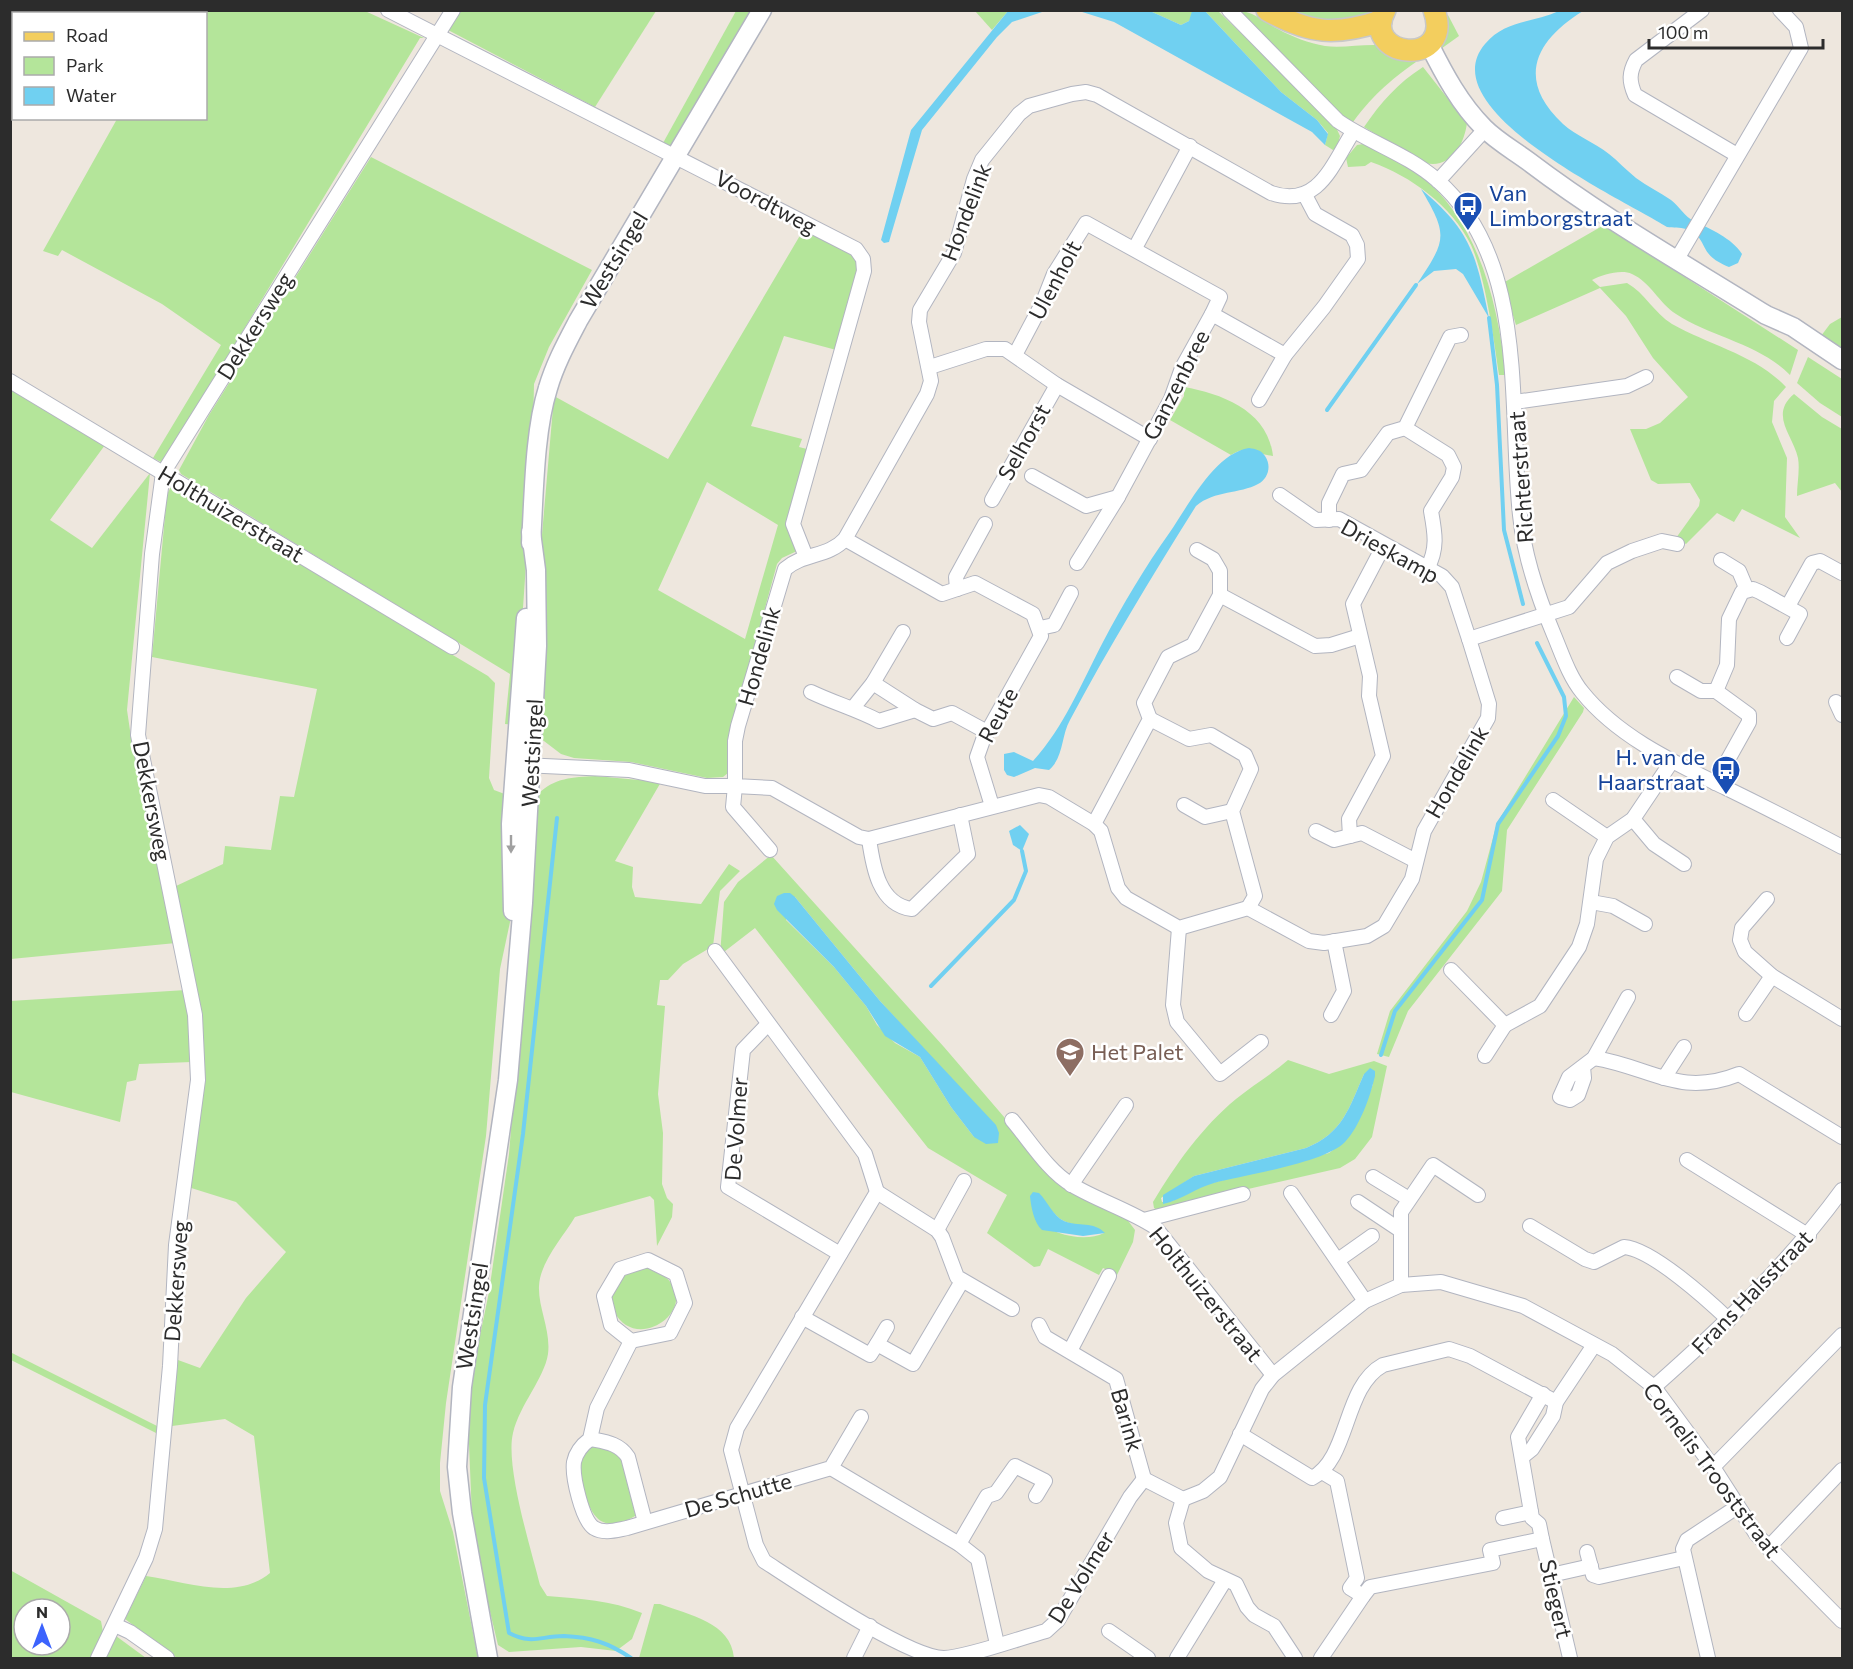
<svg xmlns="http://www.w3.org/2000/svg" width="1853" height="1669" viewBox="0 0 1853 1669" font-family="Commissioner,sans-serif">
<rect width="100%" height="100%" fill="#eee7de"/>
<g fill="#b4e59a" fill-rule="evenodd">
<path d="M178,11H365L424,38H420L163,463L153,458L221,345L162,304L62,250L58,256L43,251L117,119L206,118V14L176,13Z"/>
<path d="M460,11H656L595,107L448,30Z"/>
<path d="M736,11H752L670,147L663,143Z"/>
<path d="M975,11H1008L992,30Z"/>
<path d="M1150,11H1192L1193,14L1189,21L1181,25Z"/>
<path d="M1205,11H1218L1334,123L1340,136L1337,148L1333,150L1325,145L1328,133L1317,120L1281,92Z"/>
<path d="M1237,11C1253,10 1263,22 1278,29C1292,37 1309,43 1325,46C1355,50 1394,34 1416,62C1389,81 1370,98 1351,125Z"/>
<path d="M1282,11H1378L1337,28Z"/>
<path d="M1448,15L1459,36L1438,51L1440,33Z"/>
<path d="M1423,67L1467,123C1464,145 1451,169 1425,163C1412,160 1378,135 1364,127C1381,102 1398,83 1423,67Z"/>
<path d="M1363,144L1370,145C1386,154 1404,162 1418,173C1479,222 1497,300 1506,375H1499C1494,340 1485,275 1471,245C1452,206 1411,176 1371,162L1365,166L1348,167L1346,158L1357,145Z"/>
<path d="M371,157L592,270L549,347L534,384L532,476L515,725L505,724L510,674L181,474L179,470L209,415Z"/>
<path d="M1604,225L1798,350L1790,375C1760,344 1711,337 1676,314C1660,304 1650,282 1632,274C1621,269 1602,275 1592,280L1600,287L1627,283C1645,293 1654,313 1672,324C1709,345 1756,355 1786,387L1774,401L1772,422L1787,458L1785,517L1800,538L1742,509L1734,522L1717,513L1686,544L1676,538L1699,506L1700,500L1690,483L1658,484L1651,480L1630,429H1646L1660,423L1688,397L1653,358L1626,316L1600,288L1516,325L1503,283Z"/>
<path d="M805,227L854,251L862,266L840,351L784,336L751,426L802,439L799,447L811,450L791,523L797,551L782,558L777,564L733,725L728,773L723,777L707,778L631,762L574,758L561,754L540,738L538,581L554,396L668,459ZM707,482L778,525L745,639L658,590Z"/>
<path d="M1842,317V350L1821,336L1830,324Z"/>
<path d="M1808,357L1842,379V417L1820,403L1797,383Z"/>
<path d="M10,387L105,445L50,520L92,548L150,473L127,710L132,744L141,769L176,943L11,959Z"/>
<path d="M1184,387C1223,394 1268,411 1273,456C1257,454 1247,444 1231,455L1170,420L1184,396Z"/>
<path d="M1794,394L1822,417L1842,429V492L1835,483L1797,496C1797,484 1800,470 1798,458C1793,435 1769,415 1794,394Z"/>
<path d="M171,487L488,676L495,683L489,778L494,790L510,796L507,835L510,922L500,969L486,1136L446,1403L440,1463V1491L453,1532L478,1658H177L125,1619L146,1576C186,1582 236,1601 270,1573L254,1436L225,1419L172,1426L178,1360L200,1368L246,1298L286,1252L236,1202L188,1187L195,984L176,886L223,864L225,846L271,850L280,796L294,797L317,689L152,657L167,494Z"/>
<path d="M1574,697L1584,708L1583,712L1507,830L1502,891L1408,1011L1389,1057L1377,1054L1390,1011L1467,911L1481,882L1497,823Z"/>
<path d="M595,776L661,782L615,861L633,867L632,887L635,897L701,904L729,864L740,871L720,891L713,946L683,964L668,980H660L657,1005L665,1006L658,1094L663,1133L662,1184L667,1198L673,1204L672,1217L657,1246L654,1200L650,1196L575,1217C563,1237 540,1262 539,1286C538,1308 551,1330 548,1354C544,1379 520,1404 513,1433C505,1466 531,1549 540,1585L547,1596C580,1599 611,1600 642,1613L632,1639L616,1651L581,1647L509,1652L498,1645L479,1566L472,1517L468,1420L472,1374L489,1292L509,1154L538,794C554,778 573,777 595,776Z"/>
<path d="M771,855L944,1047L1058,1180L1126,1218L1135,1230L1133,1242L1117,1275L1103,1268L1099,1275L1048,1249L1040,1266L1034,1267L987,1233L1007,1195L928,1148L755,928L720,955L724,902L738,882ZM795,897L880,1001L961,1090L974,1137L951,1107L920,1057L895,1043L877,1025L866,1006L834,967L786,920ZM1033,1192C1046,1200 1053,1216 1064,1221C1079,1228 1089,1223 1104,1233C1084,1243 1054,1234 1037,1222Z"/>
<path d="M186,990L191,1022L192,1062L139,1064L136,1080L127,1082L120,1122L11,1092L10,1001Z"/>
<path d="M1288,1060L1329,1074L1374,1061L1387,1066L1372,1137L1355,1159L1340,1168L1157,1210L1154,1208L1153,1202C1176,1164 1202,1127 1236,1099C1253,1085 1272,1074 1288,1060ZM1364,1074L1373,1084C1362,1113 1355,1135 1329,1153L1200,1186L1172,1201L1162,1202L1161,1198L1194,1176L1306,1148C1343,1133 1349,1108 1364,1074Z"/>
<path d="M646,1266C720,1295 638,1361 614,1311C603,1287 626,1271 646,1266Z"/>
<path d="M10,1352L161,1428L160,1435L11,1360Z"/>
<path d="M592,1445L619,1454C628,1472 636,1496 635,1516C600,1537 589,1513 582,1483C580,1476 577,1467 580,1460C582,1455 588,1449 592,1445Z"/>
<path d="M10,1570L101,1621L103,1632L90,1658H11ZM24,1609H60V1645H24Z"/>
<path d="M654,1604H660C689,1615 731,1622 734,1658H639Z"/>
<path d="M116,1636L146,1658H105Z"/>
</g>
<g fill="#70d0f1">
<path d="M1008,11H1045L1012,22L997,37L922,130L891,235L889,242L884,243L881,240L911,130Z"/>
<path d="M1079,11H1150L1181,25L1189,21L1192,11H1205L1281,92L1317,120L1328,134L1325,145L1312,132L1114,22Z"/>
<path d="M1559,11H1583C1536,40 1515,79 1563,124C1576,136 1594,142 1609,154C1618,161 1626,170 1636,178C1647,186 1659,192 1671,200C1679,206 1685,217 1694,221C1710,229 1732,238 1742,254L1738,263L1729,267C1722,264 1713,260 1708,253C1701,243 1701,234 1686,229C1680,227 1673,228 1667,227C1624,200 1429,110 1485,44C1505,20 1533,23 1559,11Z"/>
<path d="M1421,189C1472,232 1476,255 1489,318L1463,274L1456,269L1434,271L1417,284C1447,239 1448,235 1421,189Z"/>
<path d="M1249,448C1256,449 1261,450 1265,456C1272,466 1268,479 1258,484C1240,494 1215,490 1196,506C1152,576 1109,647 1070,720C1061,736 1064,757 1049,770L1035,768L1014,777L1007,775L1004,770V754L1014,752L1033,761C1064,727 1082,682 1103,642C1123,604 1145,567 1170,532C1188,506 1215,453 1249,448Z"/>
<path d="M1020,825L1029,834L1022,851L1013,845L1009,831Z"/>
<path d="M784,893H790L795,897L880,1001L996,1125L999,1133L998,1143L986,1144L974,1137L951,1107L920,1057L885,1036L866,1006L834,967L777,910L774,904L777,896Z"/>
<path d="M1370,1068L1375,1071V1076C1370,1097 1360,1126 1345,1142C1325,1163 1244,1175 1214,1183C1196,1188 1181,1200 1163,1204V1195L1194,1176L1306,1148C1343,1133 1349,1108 1364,1074Z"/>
<path d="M1033,1192L1039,1193C1048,1202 1053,1216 1064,1221C1078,1227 1094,1221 1105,1233L1083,1236L1042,1230C1034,1223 1031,1207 1030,1196Z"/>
</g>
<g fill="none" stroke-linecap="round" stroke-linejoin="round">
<g stroke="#70d0f1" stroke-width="4">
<path d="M1489,318L1497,385L1504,530L1523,604"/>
<path d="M1327,410L1416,285"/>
<path d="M557,818L523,1134L485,1405L484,1478L509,1633C533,1645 540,1636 564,1636C591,1637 609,1643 631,1658"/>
<path d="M931,986L1014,900L1026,871L1022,851"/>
<path d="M1381,1055L1395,1011L1482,900L1498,824L1558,736L1566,716L1564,697L1537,643"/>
</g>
<g stroke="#b2b5c0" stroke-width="16">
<g id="street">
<path d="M388,10L856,249L863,259L864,271L793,524L806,557"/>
<path d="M1229,10L1338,121C1370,143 1407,154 1437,180C1529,260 1508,407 1520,515C1524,556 1538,597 1554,635C1562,654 1569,676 1582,692C1618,737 1675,763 1726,788C1765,807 1804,827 1842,847"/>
<path d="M1702,10L1636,60C1629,73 1629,81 1635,95L1737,155"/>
<path d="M1353,132C1332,165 1318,209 1271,193L1097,95L1086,92L1072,94L1029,106L1019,114L982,160L974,179L954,253L920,310L919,322L931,381L927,394L845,539C829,557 803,553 785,569L738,726L735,741V786L772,788L859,837L869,839L1039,795L1049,797L1094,824L1101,831L1118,888L1126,898L1179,928L1248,908L1309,941L1324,943L1367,936L1384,926L1412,879L1424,831L1488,718L1489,704L1469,639L1569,607L1607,563L1632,551L1662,541L1677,544"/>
<path d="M1438,181L1479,136"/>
<path d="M1135,248L1190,146"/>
<path d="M1677,259L1801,48L1796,27L1780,10"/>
<path d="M1015,355L1043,302L1054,274L1086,223L1220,297L1212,314"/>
<path d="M930,367L986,349H1005L1057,385L1150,439"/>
<path d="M10,381L452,647"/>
<path d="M1259,400L1285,355"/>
<path d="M1515,402L1627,386L1646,377"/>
<path d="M1405,428L1448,455L1454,467L1452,477L1431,511C1435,533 1438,549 1427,569"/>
<path d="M1032,476L1086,506L1118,497"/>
<path d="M1280,495L1316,520L1339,519L1442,576L1452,587L1469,639"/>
<path d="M992,500L1057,385"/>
<path d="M1329,520V503L1343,474L1361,470L1388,433L1405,428L1450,337L1461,335"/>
<path d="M845,539L942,594L975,583L1033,614L1041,636L983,740L977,757L992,806"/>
<path d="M1721,560L1739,571L1747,590"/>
<path d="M1077,563L1118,497L1171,399L1182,368L1212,314L1285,355L1324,307L1358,259L1357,245L1352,235L1315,214L1305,195"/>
<path d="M957,589L956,577L985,524"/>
<path d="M1220,595L1315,646L1331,645L1360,636"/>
<path d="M1788,606L1812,563L1820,561L1842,573"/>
<path d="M1040,628L1054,625L1071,593"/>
<path d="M1677,677L1701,691H1716L1749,715V722L1715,783"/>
<path d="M873,683L915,710L933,719L952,713L987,732"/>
<path d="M1716,691L1727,665L1729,619L1742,592L1753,589L1760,592L1800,614L1787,638"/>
<path d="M811,692C834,703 856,709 879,721L915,710"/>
<path d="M1836,702L1842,715"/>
<path d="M853,708L873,683L903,632"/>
<path d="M1150,719L1189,739L1211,735L1245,755L1251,769L1232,811L1255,896L1248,908"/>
<path d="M523,765L629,770L705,786H735L733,807L770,850"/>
<path d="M1553,800L1607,837"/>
<path d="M1184,805L1205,817L1232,811"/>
<path d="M1633,819L1654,844L1684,864"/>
<path d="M1094,824L1150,719L1144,703L1168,657L1193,645L1220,595V571L1213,559L1197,550"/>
<path d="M1316,831L1334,840L1362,833L1416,861"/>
<path d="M1350,836L1349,819L1383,756L1369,696L1370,676L1353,604L1384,545"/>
<path d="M869,839C873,867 879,905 912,909L968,854L960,815"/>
<path d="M1767,899L1742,928L1740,940L1745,952L1772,976L1842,1019"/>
<path d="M1591,902L1613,906L1645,924"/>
<path d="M1179,928L1173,1005L1177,1022L1220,1074L1261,1042"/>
<path d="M715,951L865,1154L877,1192L737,1428L731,1450L756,1545L764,1561C798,1583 909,1658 944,1658C968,1657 1020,1638 1046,1631L1058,1620L1130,1497L1144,1479L1183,1499L1203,1491L1220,1477L1262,1389L1273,1375L1365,1301L1401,1285L1441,1282L1523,1306L1612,1354L1654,1387L1713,1467L1756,1534L1842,1621"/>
<path d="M1451,970L1505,1025L1485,1056"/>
<path d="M1746,1014L1772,976"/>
<path d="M1331,1015L1344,991L1334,941"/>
<path d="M768,1024L743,1050L728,1187L840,1254"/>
<path d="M1505,1025L1540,1006L1579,947L1587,924L1596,859L1607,837L1633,819L1672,761"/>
<path d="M1594,1058C1651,1067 1679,1098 1739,1074L1842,1137"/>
<path d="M1583,1067L1584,1078L1578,1095L1570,1100L1560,1097L1569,1077L1594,1058L1628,997"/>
<path d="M1664,1078L1684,1047"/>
<path d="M1012,1120C1030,1141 1048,1171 1072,1185C1099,1201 1129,1210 1155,1227L1273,1375"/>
<path d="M1687,1160L1809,1236"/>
<path d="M1373,1177L1409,1199"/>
<path d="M1071,1185L1126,1105"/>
<path d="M877,1192L937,1230L942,1237L957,1277L1012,1309"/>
<path d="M1291,1193L1365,1301"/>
<path d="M1358,1202L1400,1230"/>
<path d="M1144,1220L1243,1194"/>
<path d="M1530,1226L1585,1259L1594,1262L1624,1247C1652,1249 1709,1301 1729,1320"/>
<path d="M937,1230L964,1181"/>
<path d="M648,1260L676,1274L685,1303L670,1333L631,1341L611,1325L604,1296L620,1269Z"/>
<path d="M1338,1260L1372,1236"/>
<path d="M1401,1285V1212L1433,1165L1478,1195"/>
<path d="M802,1317L870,1355L877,1344L913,1364L962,1281"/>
<path d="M1039,1325L1045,1337L1116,1379L1144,1479"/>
<path d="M631,1341L597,1408L590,1439C582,1445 576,1452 574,1462C572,1476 582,1520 594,1528C604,1534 616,1530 627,1528L831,1468L861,1417"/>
<path d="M877,1344L887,1327"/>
<path d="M1070,1351L1109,1276"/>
<path d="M1654,1387C1723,1326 1788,1264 1842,1190"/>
<path d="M1240,1434L1312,1478C1350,1458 1343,1387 1383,1365L1449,1349L1470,1356L1556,1402"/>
<path d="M590,1439C605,1442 619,1443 628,1457L645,1522"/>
<path d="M1522,1457L1532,1449L1553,1416L1556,1402L1594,1345"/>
<path d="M1713,1467L1842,1335"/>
<path d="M831,1468L959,1544L978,1559L997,1644"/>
<path d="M1322,1472L1337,1481L1357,1578L1350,1588L1363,1596L1370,1587L1493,1563L1490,1550L1542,1539L1539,1524L1532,1518L1531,1512"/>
<path d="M1183,1499L1176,1523L1181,1548L1208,1571L1236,1584L1247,1607L1254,1615L1274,1626L1295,1658"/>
<path d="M1503,1518L1531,1512L1518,1437L1543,1394"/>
<path d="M1542,1539L1570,1658"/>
<path d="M959,1544L987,1496L996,1493L1015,1466L1045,1481L1036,1496"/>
<path d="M1768,1548L1842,1470"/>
<path d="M1587,1552L1593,1575L1599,1577L1684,1558"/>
<path d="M1551,1575L1591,1566"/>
<path d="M115,1625L130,1632L167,1658"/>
<path d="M1109,1631L1148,1658"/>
<path d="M98,1658L146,1558L155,1529L170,1366L176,1245L198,1080L195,1015L138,735L152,554L163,473L453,10"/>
<path d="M854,1658L870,1626"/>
<path d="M1177,1658L1225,1580"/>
<path d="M1321,1658L1363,1596"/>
<path d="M1708,1658L1683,1549L1687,1540L1737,1507"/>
</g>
</g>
<g stroke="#b2b5c0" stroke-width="21">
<g id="secondary">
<path d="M1429,44C1444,74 1460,104 1484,128C1497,141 1513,150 1528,161C1603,218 1686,265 1766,315L1793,327L1842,360"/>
<path d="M531,543C534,496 534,432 548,388C555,364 567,342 578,321L762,10"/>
<path d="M513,911L511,824L526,618"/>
<path d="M488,1658L462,1513L457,1467L462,1387L508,1080L523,903L537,646L536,570L531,532"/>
</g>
</g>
<g stroke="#c8c8c8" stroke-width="24">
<g id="primary">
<path d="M1267,10C1310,34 1335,36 1381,21"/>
<path d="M1385,10C1359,58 1455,69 1434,10"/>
</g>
</g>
<use href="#street" stroke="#fff" stroke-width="14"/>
<use href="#secondary" stroke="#fff" stroke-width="18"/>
<use href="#primary" stroke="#f3ce5e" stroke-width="21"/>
</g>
<defs><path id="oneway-solid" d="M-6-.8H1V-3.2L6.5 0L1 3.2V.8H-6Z" transform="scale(1.5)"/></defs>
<use fill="#a0a0a0" href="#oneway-solid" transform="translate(511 844) rotate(90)"/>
<defs>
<g id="bus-pin" transform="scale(1.5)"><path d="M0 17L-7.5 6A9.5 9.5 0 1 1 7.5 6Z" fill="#1a4fb4" stroke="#fff"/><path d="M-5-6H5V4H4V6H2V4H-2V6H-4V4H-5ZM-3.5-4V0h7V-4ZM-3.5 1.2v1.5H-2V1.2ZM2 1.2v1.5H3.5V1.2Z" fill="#fff"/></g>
<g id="school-pin" transform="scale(1.5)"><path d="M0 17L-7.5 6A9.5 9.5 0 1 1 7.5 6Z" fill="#8d6e63" stroke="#fff"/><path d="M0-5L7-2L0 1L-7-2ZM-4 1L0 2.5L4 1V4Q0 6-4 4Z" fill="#fff"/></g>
</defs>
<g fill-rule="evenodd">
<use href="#bus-pin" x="1468" y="206"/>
<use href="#bus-pin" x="1726" y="770"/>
<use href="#school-pin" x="1070" y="1052"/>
</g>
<g text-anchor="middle" stroke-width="5" stroke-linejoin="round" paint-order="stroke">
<g font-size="22" fill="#164399" stroke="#fff" text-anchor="start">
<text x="1489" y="201">Van<tspan x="1489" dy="25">Limborgstraat</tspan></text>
<text x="1705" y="765" text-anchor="end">H. van de<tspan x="1705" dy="25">Haarstraat</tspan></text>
</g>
<g font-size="22" fill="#2c2c2c" stroke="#fff">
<text transform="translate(766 202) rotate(28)" y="8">Voordtweg</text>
<text transform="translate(966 212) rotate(-69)" y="8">Hondelink</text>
<text transform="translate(614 260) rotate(-59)" y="8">Westsingel</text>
<text transform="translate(1055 280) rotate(-62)" y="8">Ulenholt</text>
<text transform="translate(255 326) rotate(-58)" y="8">Dekkersweg</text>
<text transform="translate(1176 385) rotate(-63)" y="8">Ganzenbree</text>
<text transform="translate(1024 442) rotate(-61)" y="8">Selhorst</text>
<text transform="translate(1521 477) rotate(-94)" y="8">Richterstraat</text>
<text transform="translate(231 514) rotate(31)" y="8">Holthuizerstraat</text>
<text transform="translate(1390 551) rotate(29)" y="8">Drieskamp</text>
<text transform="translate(759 656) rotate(-74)" y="8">Hondelink</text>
<text transform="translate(998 715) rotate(-62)" y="8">Reute</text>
<text transform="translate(532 753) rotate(-87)" y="8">Westsingel</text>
<text transform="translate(1457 772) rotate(-60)" y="8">Hondelink</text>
<text transform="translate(152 801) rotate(79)" y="8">Dekkersweg</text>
<text transform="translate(736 1129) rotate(-86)" y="8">De Volmer</text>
<text transform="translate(176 1281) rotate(-86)" y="8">Dekkersweg</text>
<text transform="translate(1752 1292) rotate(-46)" y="8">Frans Halsstraat</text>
<text transform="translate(1206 1294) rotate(51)" y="8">Holthuizerstraat</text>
<text transform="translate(472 1316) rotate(-81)" y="8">Westsingel</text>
<text transform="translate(1127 1420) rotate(74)" y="8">Barink</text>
<text transform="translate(1712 1470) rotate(53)" y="8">Cornelis Trooststraat</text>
<text transform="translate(738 1495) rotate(-16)" y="8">De Schutte</text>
<text transform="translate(1081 1577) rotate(-58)" y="8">De Volmer</text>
<text transform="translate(1556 1599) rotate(77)" y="8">Stiegert</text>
</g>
<g font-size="22" fill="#785e54" stroke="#fff" text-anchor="start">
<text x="1091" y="1060">Het Palet</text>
</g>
</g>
<rect width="1853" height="1669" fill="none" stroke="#2c2c2c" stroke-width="24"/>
<rect x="12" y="12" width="195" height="108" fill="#ffffff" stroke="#ababab" stroke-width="1.5"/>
<rect x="24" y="32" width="30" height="9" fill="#f3ce5e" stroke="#ababab" stroke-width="1.5"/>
<text x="66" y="42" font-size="18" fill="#2c2c2c">Road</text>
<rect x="24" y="57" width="30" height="18" fill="#b4e59a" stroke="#ababab" stroke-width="1.5"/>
<text x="66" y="72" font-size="18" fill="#2c2c2c">Park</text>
<rect x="24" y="87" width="30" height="18" fill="#70d0f1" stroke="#ababab" stroke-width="1.5"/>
<text x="66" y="102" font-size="18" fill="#2c2c2c">Water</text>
<g transform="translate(42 1627)"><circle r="28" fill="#ffffff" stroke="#ababab" stroke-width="1.5"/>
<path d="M0-4.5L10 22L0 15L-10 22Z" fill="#3c63fd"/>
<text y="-9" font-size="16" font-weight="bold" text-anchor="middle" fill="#2c2c2c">N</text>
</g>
<path d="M1649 39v9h174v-9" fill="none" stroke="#2c2c2c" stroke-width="3"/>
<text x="1658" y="39" font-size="18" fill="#2c2c2c" stroke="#ffffff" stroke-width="4.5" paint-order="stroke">100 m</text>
</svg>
